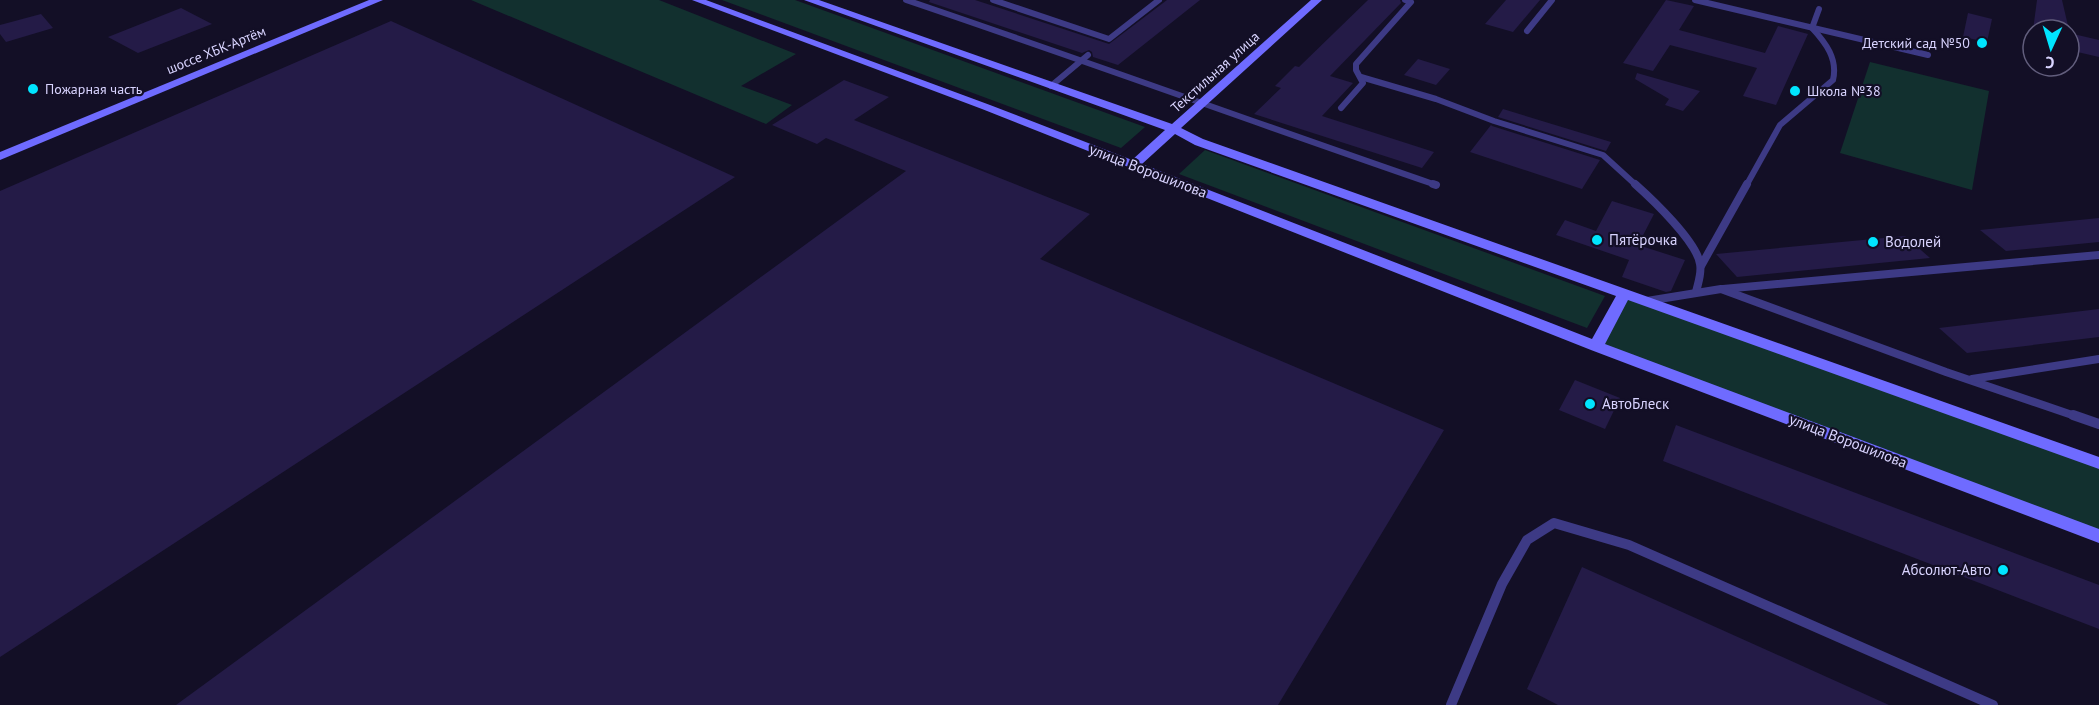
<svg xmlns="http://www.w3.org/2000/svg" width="2099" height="705" viewBox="0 0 2099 705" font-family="'PT Sans',sans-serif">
<rect width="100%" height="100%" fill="#130f26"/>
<g fill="#12302f">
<path d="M471,0H659L796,54L741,86L792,105L766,124Z"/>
<path d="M722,0H795L1145,127L1121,148Z"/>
<path d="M1870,62L1989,91L1972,190L1840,153Z"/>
<path d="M1205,150L1605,296L1587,328L1179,174Z"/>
<path d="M1624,294L2099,463V536L1596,346Z"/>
</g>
<g fill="#241b47">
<path d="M930,0H975L1109,44L1167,0H1200L1118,65L1093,57L1092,52L1089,50L1082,53L929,2Z"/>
<path d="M1368,0H1400L1401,3L1330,76L1353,83L1322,116L1434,152L1422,168L1254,114L1281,88L1275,86L1295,66L1299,67Z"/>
<path d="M1506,0H1540L1513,32L1485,24Z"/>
<path d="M1666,0L1694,6L1679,30L1765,53L1778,26L1808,34L1776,105L1743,96L1757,68L1670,45L1653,71L1623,63Z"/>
<path d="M2037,0H2062L2069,30H2033Z"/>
<path d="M181,8L212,24L138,53L108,37Z"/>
<path d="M1968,13L1992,19L1987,42L1963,37Z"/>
<path d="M41,14L53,28L6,42L0,34V25Z"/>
<path d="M391,21L735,177L0,657V191Z"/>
<path d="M2069,33L2099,40V57L2069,50Z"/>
<path d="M1418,59L1450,69L1436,85L1404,75Z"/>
<path d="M1637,73L1700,91L1683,111L1665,105L1669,99L1635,79Z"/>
<path d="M844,80L889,97L854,120L1090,214L1040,259L1444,430L1278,705H176L906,171L826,138L817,144L772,125Z"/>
<path d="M1503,109L1611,142L1606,151L1498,117Z"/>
<path d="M1491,125L1492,126L1600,160L1582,189L1470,152Z"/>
<path d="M1612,201L1654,214L1638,245L1685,260L1671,291L1666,292L1622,277L1629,260L1556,235L1565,220L1596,231Z"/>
<path d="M2099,218V242L2006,251L1980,230Z"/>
<path d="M1905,236L1930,258L1737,277L1716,254Z"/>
<path d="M2099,309V337L1967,353L1939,328Z"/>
<path d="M1575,380L1620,398L1605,429L1559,410Z"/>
<path d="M1676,425L2099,585V629L1663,461Z"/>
<path d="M1582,567L1889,705H1558L1527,689Z"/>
</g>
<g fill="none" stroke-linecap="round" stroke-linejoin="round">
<g stroke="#3d3a85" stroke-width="6">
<path d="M906,0C1083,60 1259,124 1436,185"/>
<path d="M993,0L1109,39L1159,0"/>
<path d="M1695,0L1928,55"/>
<path d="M1527,31L1552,0"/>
<path d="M1361,77L1436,99L1494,121L1603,155L1637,186"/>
<path d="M1051,86L1088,55"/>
<path d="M1341,108L1363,83L1356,70V64L1411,2L1405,0"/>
<path d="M1746,186L1780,125L1833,80C1838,59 1826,43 1812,28L1819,9"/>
</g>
<g stroke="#3d3a85" stroke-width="8">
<path d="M1433,184L1436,185"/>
<path d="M1635,184C1653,200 1697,242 1700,264C1702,273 1698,283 1696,292"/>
<path d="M1701,266L1747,184"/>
<path d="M1723,289L2099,255"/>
<path d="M1647,301L1721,289L1946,372L2078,417"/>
<path d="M1972,379L2099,359"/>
</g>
<g stroke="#3d3a85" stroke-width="10">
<path d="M2073,415L2099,424"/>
<path d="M1451,705L1502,584L1527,540L1554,523L1629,545L1993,705"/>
</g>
<g fill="#6f6bff" fill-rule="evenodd">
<path d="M369,0H383L0,160V152Z"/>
<path d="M692,0H706L990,105L1132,160L1165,130L804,0H819L1172,124L1311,0H1322L1181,128L1203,139L2099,457V469L1628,300L1605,344L2099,529V543L1591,350L982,109ZM1175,134L1195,145L1616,296L1592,339L1142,164Z"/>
</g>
</g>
<g fill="#00e5ff" stroke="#130f26" stroke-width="2">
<circle cx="1982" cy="43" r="6"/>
<circle cx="33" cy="89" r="6"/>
<circle cx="1795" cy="91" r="6"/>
<circle cx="1597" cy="240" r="6"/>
<circle cx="1873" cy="242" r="6"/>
<circle cx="1590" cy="404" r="6"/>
<circle cx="2003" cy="570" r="6"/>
</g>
<g text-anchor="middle" stroke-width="4.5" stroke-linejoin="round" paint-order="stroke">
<g font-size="14" fill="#d9d4ff" stroke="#130f26" text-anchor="start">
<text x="1970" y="48" text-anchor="end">Детский сад №50</text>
<text x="45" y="94">Пожарная часть</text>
<text x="1807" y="96">Школа №38</text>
</g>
<g font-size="14" fill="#d9d4ff" stroke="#130f26">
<text transform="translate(216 50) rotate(-22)" y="5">шоссе ХБК-Артём</text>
<text transform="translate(1215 72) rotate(-42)" y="5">Текстильная улица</text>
</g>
<g font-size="15" fill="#d9d4ff" stroke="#130f26">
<text transform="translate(1148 171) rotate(21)" y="5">улица Ворошилова</text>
<text transform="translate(1848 441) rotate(21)" y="5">улица Ворошилова</text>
</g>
<g font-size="15" fill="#d9d4ff" stroke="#130f26" text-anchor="start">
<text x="1609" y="245">Пятёрочка</text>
<text x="1885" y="247">Водолей</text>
<text x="1602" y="409">АвтоБлеск</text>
<text x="1991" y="575" text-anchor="end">Абсолют-Авто</text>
</g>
</g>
<g transform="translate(2051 48) rotate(184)"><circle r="28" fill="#130f26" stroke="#625e7d" stroke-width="1.5"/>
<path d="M0-4.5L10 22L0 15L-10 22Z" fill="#00e5ff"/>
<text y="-9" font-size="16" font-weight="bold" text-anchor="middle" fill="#d9d4ff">С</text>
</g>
</svg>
